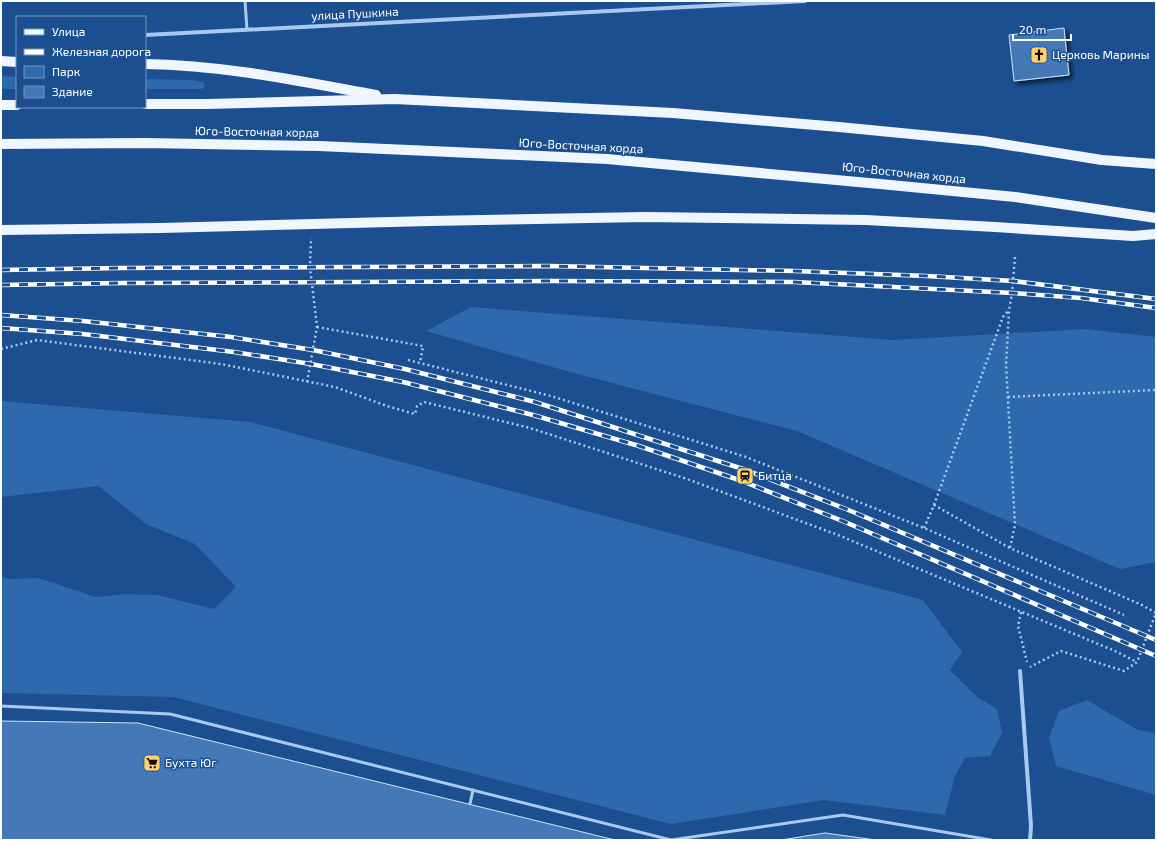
<svg xmlns="http://www.w3.org/2000/svg" width="1157" height="841" viewBox="0 0 1157 841" font-family="'Exo 2',sans-serif">
<defs>
<filter id="shadow"><feDropShadow dx="3.5" dy="3.5" stdDeviation="2" flood-color="#0009"/></filter>
</defs>
<rect width="100%" height="100%" fill="#1b4f8f"/>
<g fill="#2e69ad">
<path d="M1,76L17,77V89H1Z"/>
<path d="M145,79L192,80L203,82L205,84L204,88L201,89H145Z"/>
<path d="M471,307L893,340L1085,329L1156,337V562L1120,569L797,431L570,372L426,331Z"/>
<path d="M1,401L250,422L923,600L962,652L950,670L977,697L997,709L1002,733L990,756L965,758L955,776L945,815L824,800L671,824L173,697L1,693V576L9,579L39,578L96,597L126,594L157,595L214,609L236,587L195,544L146,524L99,486L1,497Z"/>
<path d="M1087,700L1138,730L1156,733V795L1056,766L1049,738L1059,711Z"/>
</g>
<g fill="#4478b7" stroke="#cfe3fa" filter="url(#shadow)">
<path d="M1064,28L1069,75L1014,81L1009,35Z"/>
<path d="M1,721L138,723L615,840H1Z"/>
<path d="M825,833L876,840H781Z"/>
</g>
<g fill="none" stroke-linecap="round" stroke-linejoin="round">
<g stroke="#a9c9ee" stroke-width="2.5" stroke-dasharray="2 3" stroke-linecap="butt">
<path d="M1015,257L1012,293L1009,311L1006,365L1015,525L1010,548L1142,605L1156,613L1137,662L1124,671L1061,651L1030,667"/>
<path d="M317,327L423,346L420,363"/>
<path d="M1,349L37,340L221,364L335,387L387,406L415,414L417,406L424,402L530,428L687,479L838,535L1115,651L1137,662"/>
<path d="M408,360L551,396L746,457L924,528L1124,615"/>
<path d="M307,382L317,327L310,267L311,238"/>
<path d="M1008,397L1155,390"/>
<path d="M934,505L1003,317L1008,311"/>
<path d="M924,528L934,505L1010,548"/>
<path d="M1021,612L1018,626L1027,662"/>
</g>
<g stroke="#a9c9ee" stroke-width="3">
<path d="M245,1L247,30"/>
<path d="M1,706L170,714L671,840L843,815L991,840"/>
<path d="M470,804L473,790"/>
</g>
<g stroke="#a9c9ee" stroke-width="4">
<path d="M145,35L805,1"/>
<path d="M1020,671L1031,826L1030,840"/>
</g>
<g stroke="#f0f6ff" stroke-width="10">
<path d="M1,61L17,62"/>
<path d="M145,64C223,65 299,81 376,95"/>
<path d="M145,104H208L395,99L673,113L839,127L983,141L1102,160L1156,164"/>
<path d="M1,105H17"/>
<path d="M1,144L145,143L319,146L607,159L880,184L1015,197L1156,218"/>
<path d="M1,230L161,228L430,221L645,217L866,220L995,227L1133,236L1156,234"/>
</g>
<g stroke="#fff" stroke-width="4.5">
<g id="rail">
<path d="M1,270L121,268L549,266L794,271L927,276L1013,281L1156,299"/>
<path d="M1,285L123,283L551,281L794,282L1013,293L1081,298L1156,308"/>
<path d="M1,315L83,321L231,337L313,350L405,369L535,402L746,470L846,509L1156,640"/>
<path d="M1,328L83,334L234,352L311,364L403,382L533,415L639,446L742,481L845,522L1156,656"/>
</g>
</g>
<use href="#rail" stroke="#1b4f8f" stroke-width="3" stroke-dasharray="9" stroke-linecap="butt"/>
</g>
<defs>
<g id="church-square" transform="scale(0.9)"><rect x="-9" y="-9" width="18" height="18" rx="4" fill="#ffd166" stroke="#1b4f8f"/><path d="M-1.2-6h2.4v3.5h3.3v2.4h-3.3V6h-2.4V-.1h-3.3v-2.4h3.3Z" fill="#111"/></g>
<g id="station-square" transform="scale(0.9)"><rect x="-9" y="-9" width="18" height="18" rx="4" fill="#ffd166" stroke="#1b4f8f"/><path d="M-3-6H3Q5-6 5-4V2Q5 4 3 4L4.5 6H3L1.5 4h-3L-3 6H-4.5L-3 4Q-5 4-5 2V-4Q-5-6-3-6ZM-3.5-4v3h7v-3ZM-3.5 1v1.5H-2V1ZM2 1v1.5H3.5V1Z" fill="#111"/></g>
<g id="supermarket-square" transform="scale(0.9)"><rect x="-9" y="-9" width="18" height="18" rx="4" fill="#ffd166" stroke="#1b4f8f"/><path d="M-6-5.5h2.5l.6 2H6L4.5 2H-2.5L-4.4-4H-6ZM-1.5 3.2a1.3 1.3 0 1 0 .1 0ZM3 3.2a1.3 1.3 0 1 0 .1 0Z" fill="#111"/></g>
</defs>
<g fill-rule="evenodd">
<use href="#church-square" x="1039" y="55"/>
<use href="#station-square" x="745" y="476"/>
<use href="#supermarket-square" x="152" y="763"/>
</g>
<g text-anchor="middle" stroke-width="3" stroke-linejoin="round" paint-order="stroke">
<g font-size="12" fill="#fff" stroke="#1b4f8f">
<text transform="translate(355 14) rotate(-3)" y="4">улица Пушкина</text>
<text transform="translate(257 132) rotate(1)" y="4">Юго-Восточная хорда</text>
<text transform="translate(581 146) rotate(3)" y="4">Юго-Восточная хорда</text>
<text transform="translate(904 173) rotate(6)" y="4">Юго-Восточная хорда</text>
</g>
<g font-size="12" fill="#fff" stroke="#1b4f8f" text-anchor="start">
<text x="1052" y="59">Церковь Марины</text>
<text x="758" y="480">Битца</text>
<text x="165" y="767">Бухта Юг</text>
</g>
</g>
<rect width="1157" height="841" fill="none" stroke="#ffffff" stroke-width="4"/>
<rect x="16" y="16" width="130" height="92" fill="#1b4f8f" stroke="#7695bc"/>
<rect x="24" y="29" width="20" height="6" fill="#f0f6ff" stroke="#7695bc"/>
<text x="52" y="36" font-size="12" fill="#ffffff">Улица</text>
<rect x="24" y="49" width="20" height="6" fill="#ffffff" stroke="#7695bc"/>
<text x="52" y="56" font-size="12" fill="#ffffff">Железная дорога</text>
<rect x="24" y="66" width="20" height="12" fill="#2e69ad" stroke="#7695bc"/>
<text x="52" y="76" font-size="12" fill="#ffffff">Парк</text>
<rect x="24" y="86" width="20" height="12" fill="#4478b7" stroke="#7695bc"/>
<text x="52" y="96" font-size="12" fill="#ffffff">Здание</text>
<path d="M1013 34v6h58v-6" fill="none" stroke="#ffffff" stroke-width="2"/>
<text x="1019" y="34" font-size="12" fill="#ffffff" stroke="#1b4f8f" stroke-width="3" paint-order="stroke">20 m</text>
</svg>
